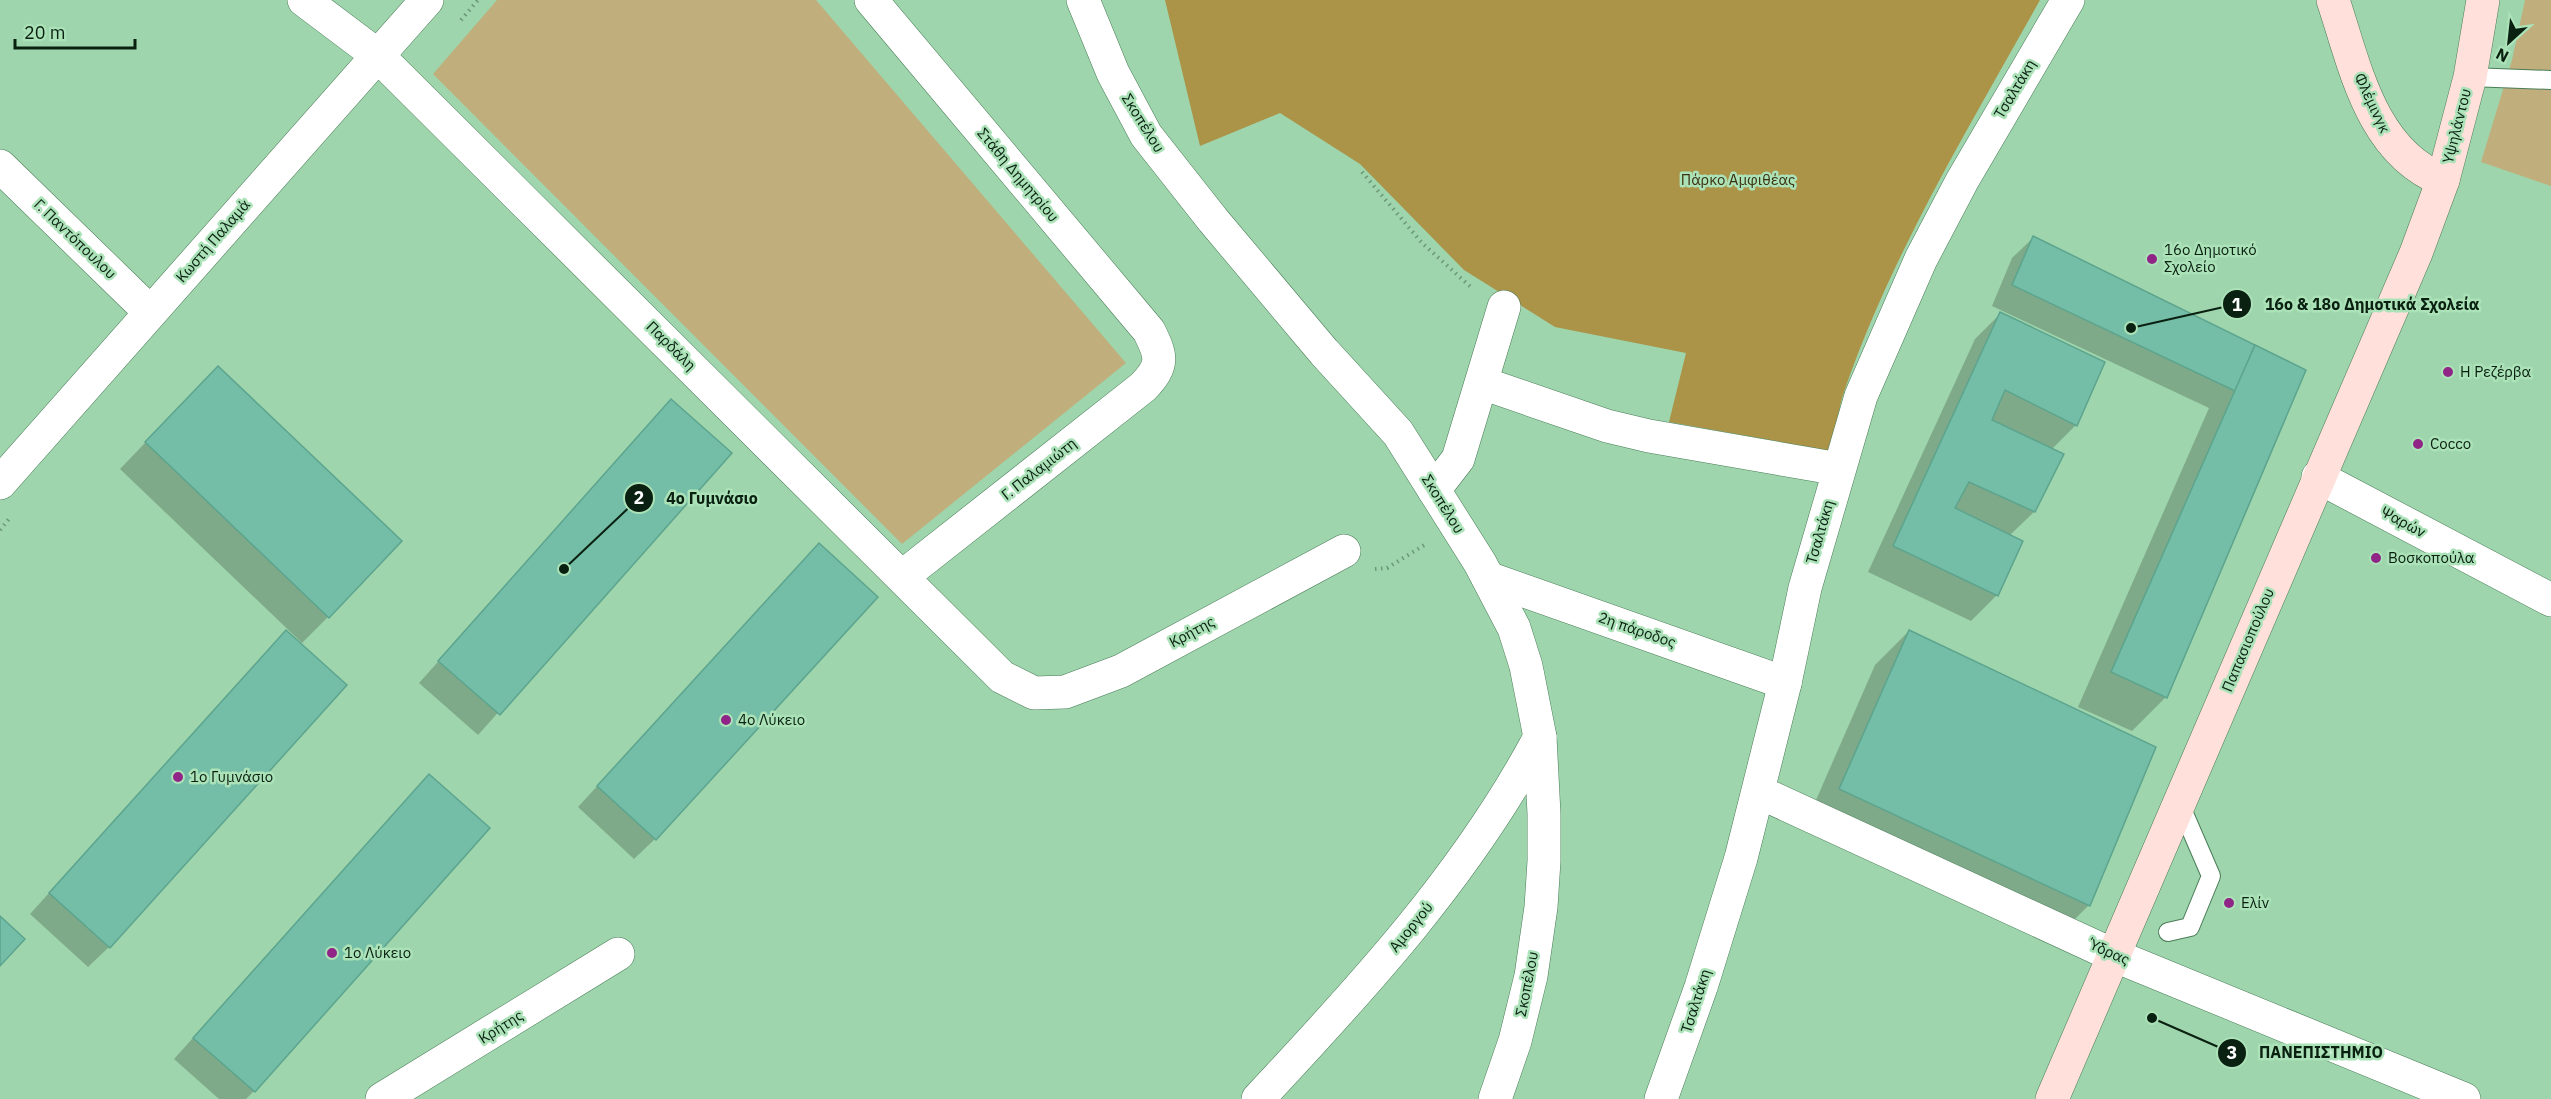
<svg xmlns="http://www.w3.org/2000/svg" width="2551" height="1099" viewBox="0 0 2551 1099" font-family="'IBM Plex Sans',sans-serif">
<rect width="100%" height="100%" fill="#9ed5ac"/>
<g fill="#c0af7d">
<path d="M497,0H816L1126,363L902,544L433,74Z"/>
<path d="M2525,0H2551V186L2481,162L2512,60Z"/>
</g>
<path fill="#ab9348" d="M1165,0H2040C1970,126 1893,251 1845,389C1838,408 1836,431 1831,451L1669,422L1686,353L1555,327L1464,270L1360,164L1280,113L1200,146Z"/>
<g fill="#0003">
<path d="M2033,238L2304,371L2166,697L2132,731L2078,707L2209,408L1992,306L2012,258Z"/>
<path d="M2001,313L2076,425L2051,450L2034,512L2009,536L1997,595L1971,621L1868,572L1975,339Z"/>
<path d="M192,394L328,617L302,643L120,469Z"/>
<path d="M671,401L730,453L478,735L419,683Z"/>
<path d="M799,566L655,839L634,859L578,807Z"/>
<path d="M1909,631L2089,905L2055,939L1806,823L1875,665Z"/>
<path d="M266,653L109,947L88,967L30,914Z"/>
<path d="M429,776L488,828L254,1091L246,1099H219L174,1059Z"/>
</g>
<g fill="#74bda6" stroke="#5ca48e" stroke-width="1.5">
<path d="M2033,236L2255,345L2235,391L2012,285Z"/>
<path d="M2000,312L2105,362L2077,426L2005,390L1992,420L2064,454L2035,512L1969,482L1955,508L2023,541L1998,596L1893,546Z"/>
<path d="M2255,345L2306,370L2167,698L2111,672Z"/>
<path d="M218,366L402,541L329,618L145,442Z"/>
<path d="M671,399L732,453L500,715L438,661Z"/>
<path d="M819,543L878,597L656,840L597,786Z"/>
<path d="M286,630L347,685L110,948L49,893Z"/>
<path d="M1909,630L2156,747L2090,906L1839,789Z"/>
<path d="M429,774L490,828L255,1092L193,1038Z"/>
<path d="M0,916L25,939L0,966Z"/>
</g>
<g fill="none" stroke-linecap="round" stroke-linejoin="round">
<g stroke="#497c57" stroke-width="20">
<g id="service">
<path d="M2470,77L2551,80"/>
<path d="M2168,932L2190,927L2211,876L2179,802"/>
</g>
</g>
<g stroke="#497c57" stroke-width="34">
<g id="minor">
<path d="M304,0L377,55L1002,677L1034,693L1065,692L1121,671L1344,551"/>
<path d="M871,0L1149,331C1162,357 1164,365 1143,387L903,576"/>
<path d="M1083,0L1113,73L1146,135L1213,220L1324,352L1398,433L1480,563L1514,628L1526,666L1540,737L1544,814V861L1541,907L1531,976L1515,1041L1495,1099"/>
<path d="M0,166L150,312"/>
<path d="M1482,383L1607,426L1649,436L1839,469"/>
<path d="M2318,477L2551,600"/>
<path d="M0,483L427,0"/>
<path d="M1434,490L1458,459L1504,307"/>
<path d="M1488,578L1785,683"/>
<path d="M1759,792L2113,955L2464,1099"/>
<path d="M382,1099L618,954"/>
<path d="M1258,1099C1363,987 1468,873 1540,737"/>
<path d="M1661,1099L1701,987L1741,858L1785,683L1805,588L1861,396L1921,259L1962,181L2068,0"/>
</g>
</g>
<g stroke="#497c57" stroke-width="34">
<g id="secondary">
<path d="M2333,0C2355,66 2371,152 2443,180"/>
<path d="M2052,1099L2416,253L2443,180L2470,77L2483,0"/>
</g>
</g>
<g stroke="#6c9878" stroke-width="4" stroke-dasharray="1.5 4.5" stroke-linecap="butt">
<path d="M461,20L478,0"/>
<path d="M1362,172L1422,243L1472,288"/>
<path d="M0,530L9,519"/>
<path d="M1375,569L1387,568L1426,544"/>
</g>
<use href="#service" stroke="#fff" stroke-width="18"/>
<use href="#minor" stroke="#fff" stroke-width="33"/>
<use href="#secondary" stroke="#ffe0da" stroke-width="33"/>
</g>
<g fill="#902487" stroke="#abe2b8" stroke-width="2">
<circle cx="2152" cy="259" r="6"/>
<circle cx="2448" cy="372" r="6"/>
<circle cx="2418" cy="444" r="6"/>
<circle cx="2376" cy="558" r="6"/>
<circle cx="726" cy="720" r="6"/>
<circle cx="178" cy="777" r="6"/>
<circle cx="2229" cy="903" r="6"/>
<circle cx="332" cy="953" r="6"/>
</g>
<g text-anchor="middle" stroke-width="5" stroke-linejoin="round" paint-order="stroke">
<g font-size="15" fill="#0a2011" stroke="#abe2b8">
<text transform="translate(2015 89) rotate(-59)" y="5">Τσαλτάκη</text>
<text transform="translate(2372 103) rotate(65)" y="5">Φλέμινγκ</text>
<text transform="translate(1143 123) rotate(58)" y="5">Σκοπέλου</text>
<text transform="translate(2457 126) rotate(-76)" y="5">Υψηλάντου</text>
<text transform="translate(1018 175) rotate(50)" y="5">Στάθη Δημητρίου</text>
<text transform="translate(75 239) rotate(44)" y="5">Γ. Παντόπουλου</text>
<text transform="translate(213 241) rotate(-49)" y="5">Κωστή Παλαμά</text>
<text transform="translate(671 346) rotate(45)" y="5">Παρδάλη</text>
<text transform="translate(1039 469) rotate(-38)" y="5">Γ. Παλαμιώτη</text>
<text transform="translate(1443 504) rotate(58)" y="5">Σκοπέλου</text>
<text transform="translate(2403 522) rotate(28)" y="5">Ψαρών</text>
<text transform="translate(1820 532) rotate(-74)" y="5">Τσαλτάκη</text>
<text transform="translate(1637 630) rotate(19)" y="5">2η πάροδος</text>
<text transform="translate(1192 632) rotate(-28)" y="5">Κρήτης</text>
<text transform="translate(2248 640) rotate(-67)" y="5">Παπασιοπούλου</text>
<text transform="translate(1411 927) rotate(-51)" y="5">Αμοργού</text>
<text transform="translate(2109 952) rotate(24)" y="5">Ύδρας</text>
<text transform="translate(1527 984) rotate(-79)" y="5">Σκοπέλου</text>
<text transform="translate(1696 1001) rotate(-72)" y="5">Τσαλτάκη</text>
<text transform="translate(501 1027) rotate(-32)" y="5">Κρήτης</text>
</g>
<g font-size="15" fill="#3c3110" stroke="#abe2b8">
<text x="1738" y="185">Πάρκο Αμφιθέας</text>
</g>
<g font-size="15" fill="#0a2011" stroke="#abe2b8" text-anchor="start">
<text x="2164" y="255">16ο Δημοτικό<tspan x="2164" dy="17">Σχολείο</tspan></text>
<text x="2460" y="377">Η Ρεζέρβα</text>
<text x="2430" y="449">Cocco</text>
<text x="2388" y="563">Βοσκοπούλα</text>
<text x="738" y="725">4ο Λύκειο</text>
<text x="190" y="782">1ο Γυμνάσιο</text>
<text x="2241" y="908">Ελίν</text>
<text x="344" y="958">1ο Λύκειο</text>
</g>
</g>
<path fill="none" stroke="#0a2011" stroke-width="2" d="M2131 328L2237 304M564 569L639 498M2152 1018L2232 1053"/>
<g fill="#0a2011" stroke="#abe2b8" stroke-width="2">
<circle cx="2131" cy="328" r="6"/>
<circle cx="564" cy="569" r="6"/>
<circle cx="2152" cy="1018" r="6"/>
<circle cx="2237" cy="304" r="15"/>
<circle cx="639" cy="498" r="15"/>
<circle cx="2232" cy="1053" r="15"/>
</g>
<g font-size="18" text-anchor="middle" font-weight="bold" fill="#fff">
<text x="2237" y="311">1</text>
<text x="639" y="504">2</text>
<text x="2232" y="1059">3</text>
</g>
<g font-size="16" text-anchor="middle" font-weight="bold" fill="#0a2011" stroke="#abe2b8" stroke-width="5" stroke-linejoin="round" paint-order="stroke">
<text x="2372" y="310">16ο &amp; 18ο Δημοτικά Σχολεία</text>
<text x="712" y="504">4ο Γυμνάσιο</text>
<text x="2321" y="1058">ΠΑΝΕΠΙΣΤΗΜΙΟ</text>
</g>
<g transform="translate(2509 42) rotate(207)" stroke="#abe2b8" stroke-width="4.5" paint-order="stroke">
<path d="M0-4.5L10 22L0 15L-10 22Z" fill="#0a2011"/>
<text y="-9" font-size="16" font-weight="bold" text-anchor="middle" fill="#0a2011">N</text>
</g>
<path d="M15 39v9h120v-9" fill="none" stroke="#0a2011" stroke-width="3"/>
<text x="24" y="39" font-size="18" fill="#0a2011" stroke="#abe2b8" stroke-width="4.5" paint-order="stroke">20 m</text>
</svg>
